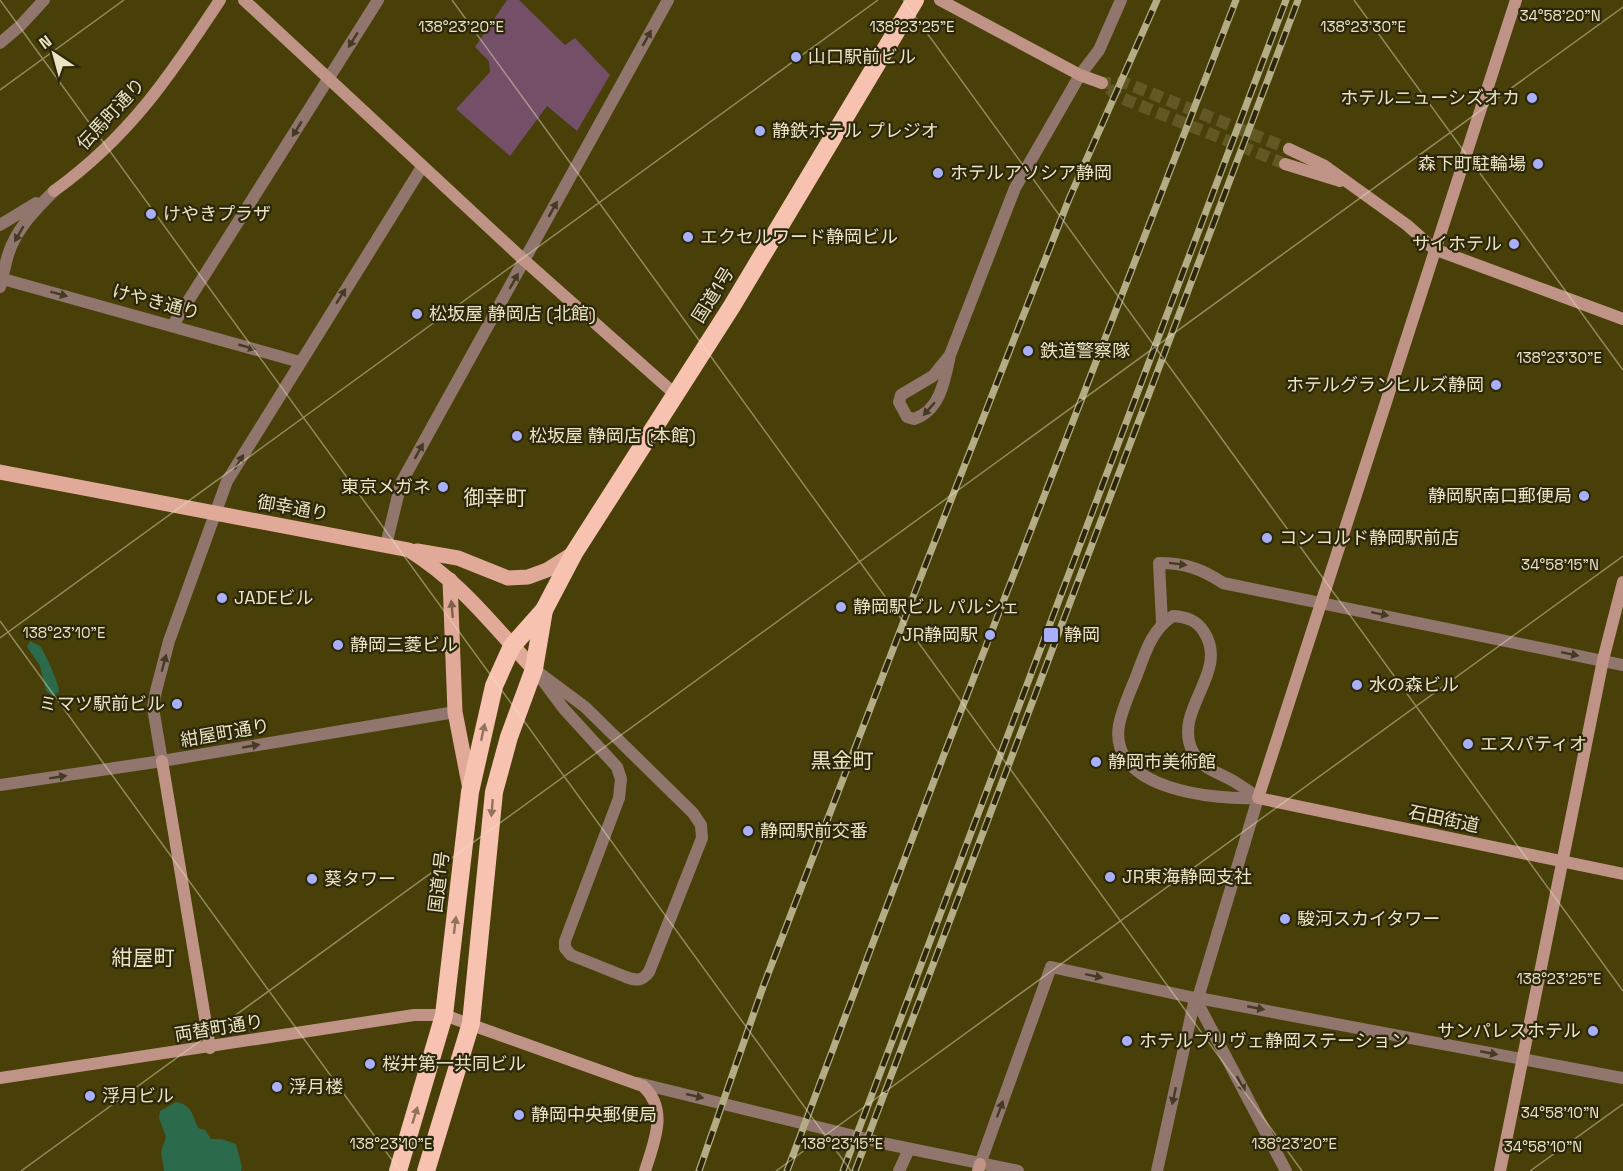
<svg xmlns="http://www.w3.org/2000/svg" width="1623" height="1171" viewBox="0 0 1623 1171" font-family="'Space Grotesk','Noto Sans JP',sans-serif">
<rect width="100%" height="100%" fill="#493f08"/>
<path fill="#744f68" d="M507,0H519L565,45L575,38L610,75L577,131L547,106L510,156L456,109L490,72L489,61L475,47Z"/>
<g fill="#2b6a4a">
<path d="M30,641L40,646C45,653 60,685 59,692L53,696L46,691L40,666L27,647Z"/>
<path d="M176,1102C192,1105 192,1114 198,1128L205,1130L211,1139H222L236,1144L242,1167L241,1171H164L161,1152L166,1137L159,1118L160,1111Z"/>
</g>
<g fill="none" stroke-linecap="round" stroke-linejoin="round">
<path stroke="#615824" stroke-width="12" stroke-dasharray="12 6" stroke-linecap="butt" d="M1285,164L1119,97L1102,83H1126L1289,149"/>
<g stroke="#91766d" stroke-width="12">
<path d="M0,43L20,26L44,0"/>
<path d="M0,225L36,203"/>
<path d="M3,279L300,362"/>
<path d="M0,287C3,277 5,265 8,255C16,229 35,210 54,191"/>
<path d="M173,325L378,0"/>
<path d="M950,355L933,376L901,395L899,402L907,417L914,419C941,410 945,379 950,355L1015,188L1080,75L1099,50L1121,0"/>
<path d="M386,545L401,483L668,0"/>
<path d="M1173,616C1186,617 1197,620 1204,632C1230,672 1173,709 1192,750C1201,770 1219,772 1235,782C1243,787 1251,792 1258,798C1215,800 1108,790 1119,725C1122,709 1130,692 1136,677C1145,654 1151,630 1173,616Z"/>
<path d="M1162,623L1159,563C1185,563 1202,569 1223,583L1623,665"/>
<path d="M534,669L585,707L693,813L701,825L702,838L649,972C642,981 637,981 626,977L571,955L565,948V941L619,798L621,779L617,767L564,709Z"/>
<path d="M162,761L153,708L156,691L169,641L227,481L422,167"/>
<path d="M0,785L162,761L455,712"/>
<path d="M1258,798L1198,998H1195L1286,1171"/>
<path d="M1198,998L1623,1078"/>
<path d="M638,1083L887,1144L1018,1171"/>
<path d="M980,1164L1051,967L1195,998L1157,1171"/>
<path d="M899,1171L909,1149"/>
</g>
<g stroke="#bf9385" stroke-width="12">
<path d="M244,0L525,261L676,395"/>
<path d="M940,0L1080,75L1102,83"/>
<path d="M1516,0L1258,798L1623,874"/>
<path d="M1289,149L1325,166L1407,225L1434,249L1623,319"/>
<path d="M1285,164L1340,181"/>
<path d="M54,191C129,137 170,76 220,0"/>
<path d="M162,761L210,1048"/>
<path d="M0,1078L414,1015H444L643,1086C669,1110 654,1142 645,1171"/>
<path d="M978,1171L980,1164"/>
<path d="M1500,1171L1603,660L1623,582"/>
</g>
<g stroke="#e1aa98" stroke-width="15">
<path d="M0,472L409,550C463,584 491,624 534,669"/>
<path d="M417,551L458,558L508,578L528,577L547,570L574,553"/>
<path d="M450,580L455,712L470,789"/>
</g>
<g stroke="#f8c2b1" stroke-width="18">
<path d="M398,1171L444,1015L470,792L494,686L512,646L544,610L574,553L732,306L915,0"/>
<path d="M426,1171L471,1023L494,792L509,737L534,669L544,610"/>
</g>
<g stroke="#b3ac84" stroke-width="7">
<g id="rail">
<path d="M699,1171L763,987L920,579L1069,199L1157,0"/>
<path d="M787,1171L940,765L1236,0"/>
<path d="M843,1171L1286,0"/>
<path d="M855,1171L1298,0"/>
</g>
</g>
<use href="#rail" stroke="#2c260a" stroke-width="4.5" stroke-dasharray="14" stroke-linecap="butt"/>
</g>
<defs><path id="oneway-solid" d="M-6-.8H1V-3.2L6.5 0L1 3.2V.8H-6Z" transform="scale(1.5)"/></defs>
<g fill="#453a23">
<use href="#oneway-solid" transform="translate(647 38) rotate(-61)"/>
<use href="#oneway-solid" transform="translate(353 40) rotate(122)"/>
<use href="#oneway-solid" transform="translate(297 129) rotate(122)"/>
<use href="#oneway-solid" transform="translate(553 209) rotate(-61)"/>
<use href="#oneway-solid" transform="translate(19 234) rotate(120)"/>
<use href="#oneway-solid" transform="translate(514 281) rotate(-61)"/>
<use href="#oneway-solid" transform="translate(59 294) rotate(15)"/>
<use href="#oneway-solid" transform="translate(341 296) rotate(-58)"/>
<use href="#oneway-solid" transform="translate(247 347) rotate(16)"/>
<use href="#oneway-solid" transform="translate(929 409) rotate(131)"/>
<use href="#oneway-solid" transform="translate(419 451) rotate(-61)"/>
<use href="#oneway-solid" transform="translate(239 462) rotate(-59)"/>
<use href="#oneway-solid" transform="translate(1178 564) rotate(7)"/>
<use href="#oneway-solid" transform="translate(1380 614) rotate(12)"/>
<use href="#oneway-solid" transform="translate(1570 654) rotate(12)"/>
<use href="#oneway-solid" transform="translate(164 663) rotate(-75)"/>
<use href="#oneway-solid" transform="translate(251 746) rotate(-10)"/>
<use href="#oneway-solid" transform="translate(58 777) rotate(-9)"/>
<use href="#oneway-solid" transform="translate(1094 976) rotate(12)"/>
<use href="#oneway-solid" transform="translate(1256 1008) rotate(11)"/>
<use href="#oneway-solid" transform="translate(1489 1053) rotate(11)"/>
<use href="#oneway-solid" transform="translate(1241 1084) rotate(62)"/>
<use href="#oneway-solid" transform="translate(695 1096) rotate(13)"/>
<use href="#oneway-solid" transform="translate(1174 1096) rotate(102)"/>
<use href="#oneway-solid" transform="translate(1000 1109) rotate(-70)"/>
</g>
<use fill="#7d614a" href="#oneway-solid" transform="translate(452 609) rotate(-95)"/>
<g fill="#92745e">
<use href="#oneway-solid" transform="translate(483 732) rotate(-78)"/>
<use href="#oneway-solid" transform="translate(492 808) rotate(95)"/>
<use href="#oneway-solid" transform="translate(455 925) rotate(-83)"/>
<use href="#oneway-solid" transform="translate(415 1115) rotate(-73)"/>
</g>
<path fill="none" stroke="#eae4c3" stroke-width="1.5" stroke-opacity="0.45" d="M0,0L851,1171M452,0L1302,1171M903,0L1623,991M1354,0L1623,370M0,90L124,0M0,621L400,1171M0,638L878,0M21,1171L1623,7M776,1171L1623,556M1530,1171L1623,1104"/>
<g fill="#a8b0fc" stroke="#2c260a" stroke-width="2">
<circle cx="796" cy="57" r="6"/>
<circle cx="1532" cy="98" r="6"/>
<circle cx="760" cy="131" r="6"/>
<circle cx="1538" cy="164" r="6"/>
<circle cx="938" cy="173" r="6"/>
<circle cx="151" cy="214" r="6"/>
<circle cx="688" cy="237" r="6"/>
<circle cx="1514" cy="244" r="6"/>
<circle cx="417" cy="314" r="6"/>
<circle cx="1028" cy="351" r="6"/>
<circle cx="1496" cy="385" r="6"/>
<circle cx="517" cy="436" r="6"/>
<circle cx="443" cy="487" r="6"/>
<circle cx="1584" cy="496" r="6"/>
<circle cx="1267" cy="538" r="6"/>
<circle cx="222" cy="598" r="6"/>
<circle cx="841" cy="607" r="6"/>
<circle cx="990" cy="635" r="6"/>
<rect x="1043" y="627" width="16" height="16" rx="3"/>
<circle cx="338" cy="645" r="6"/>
<circle cx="1357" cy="685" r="6"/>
<circle cx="177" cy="704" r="6"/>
<circle cx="1468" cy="744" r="6"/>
<circle cx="1096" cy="762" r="6"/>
<circle cx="748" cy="831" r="6"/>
<circle cx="1110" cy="877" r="6"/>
<circle cx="312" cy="879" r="6"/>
<circle cx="1285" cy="919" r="6"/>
<circle cx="1593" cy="1031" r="6"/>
<circle cx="1127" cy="1041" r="6"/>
<circle cx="370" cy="1064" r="6"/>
<circle cx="277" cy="1087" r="6"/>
<circle cx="90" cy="1096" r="6"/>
<circle cx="519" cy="1115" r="6"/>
</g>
<g text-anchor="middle" stroke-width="4.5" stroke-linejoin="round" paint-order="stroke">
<g font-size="18" fill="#eae4c3" stroke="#2c260a" text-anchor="start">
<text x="808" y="63">山口駅前ビル</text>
<text x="1520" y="104" text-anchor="end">ホテルニューシズオカ</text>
<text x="772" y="137">静鉄ホテル プレジオ</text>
<text x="1526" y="170" text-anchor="end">森下町駐輪場</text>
<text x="950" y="179">ホテルアソシア静岡</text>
<text x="163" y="220">けやきプラザ</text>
<text x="700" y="243">エクセルワード静岡ビル</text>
<text x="1502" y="250" text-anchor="end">サイホテル</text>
<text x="429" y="320">松坂屋 静岡店 (北館)</text>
<text x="1040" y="357">鉄道警察隊</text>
<text x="1484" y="391" text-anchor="end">ホテルグランヒルズ静岡</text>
<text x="529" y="442">松坂屋 静岡店 (本館)</text>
<text x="431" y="493" text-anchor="end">東京メガネ</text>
<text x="1572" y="502" text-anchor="end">静岡駅南口郵便局</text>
<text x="1279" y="544">コンコルド静岡駅前店</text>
<text x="234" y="604">JADEビル</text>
<text x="853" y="613">静岡駅ビル パルシェ</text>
<text x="978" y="641" text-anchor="end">JR静岡駅</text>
<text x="1064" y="641">静岡</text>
<text x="350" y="651">静岡三菱ビル</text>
<text x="1369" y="691">水の森ビル</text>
<text x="165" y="710" text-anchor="end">ミマツ駅前ビル</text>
<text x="1480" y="750">エスパティオ</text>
<text x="1108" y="768">静岡市美術館</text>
<text x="760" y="837">静岡駅前交番</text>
<text x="1122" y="883">JR東海静岡支社</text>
<text x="324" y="885">葵タワー</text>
<text x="1297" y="925">駿河スカイタワー</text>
<text x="1581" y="1037" text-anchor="end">サンパレスホテル</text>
<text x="1139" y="1047">ホテルプリヴェ静岡ステーション</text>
<text x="382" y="1070">桜井第一共同ビル</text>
<text x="289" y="1093">浮月楼</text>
<text x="102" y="1102">浮月ビル</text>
<text x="531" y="1121">静岡中央郵便局</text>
</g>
<g font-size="18" fill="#eae4c3" stroke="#2c260a">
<text transform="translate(111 114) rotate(-47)" y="6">伝馬町通り</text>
<text transform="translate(713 295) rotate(-58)" y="6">国道1号</text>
<text transform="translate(156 302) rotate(15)" y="6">けやき通り</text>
<text transform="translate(293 508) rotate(10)" y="6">御幸通り</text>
<text transform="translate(225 733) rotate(-10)" y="6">紺屋町通り</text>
<text transform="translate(1444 819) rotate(12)" y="6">石田街道</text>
<text transform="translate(439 882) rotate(-83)" y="6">国道1号</text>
<text transform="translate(219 1028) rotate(-9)" y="6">両替町通り</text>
</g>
<g font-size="21" fill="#eae4c3" stroke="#2c260a">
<text x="495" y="505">御幸町</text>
<text x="842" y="768">黒金町</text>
<text x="143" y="965">紺屋町</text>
</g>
</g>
<g font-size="15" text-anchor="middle" fill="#eae4c3" stroke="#2c260a" stroke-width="4.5" stroke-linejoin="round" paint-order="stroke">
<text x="1560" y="21">34°58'20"N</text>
<text x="461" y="32">138°23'20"E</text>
<text x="912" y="32">138°23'25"E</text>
<text x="1363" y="32">138°23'30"E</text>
<text x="1559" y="363">138°23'30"E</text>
<text x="1560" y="570">34°58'15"N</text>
<text x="64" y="638">138°23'10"E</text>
<text x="1559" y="984">138°23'25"E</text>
<text x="1560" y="1118">34°58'10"N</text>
<text x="391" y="1149">138°23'10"E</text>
<text x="842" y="1149">138°23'15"E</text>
<text x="1294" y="1149">138°23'20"E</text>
<text x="1543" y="1152">34°58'10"N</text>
</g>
<g transform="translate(54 54) rotate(324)" stroke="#2c260a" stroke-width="4.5" paint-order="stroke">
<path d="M0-4.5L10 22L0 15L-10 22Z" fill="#eae4c3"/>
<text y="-9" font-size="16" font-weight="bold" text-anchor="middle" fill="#eae4c3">N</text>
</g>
</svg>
